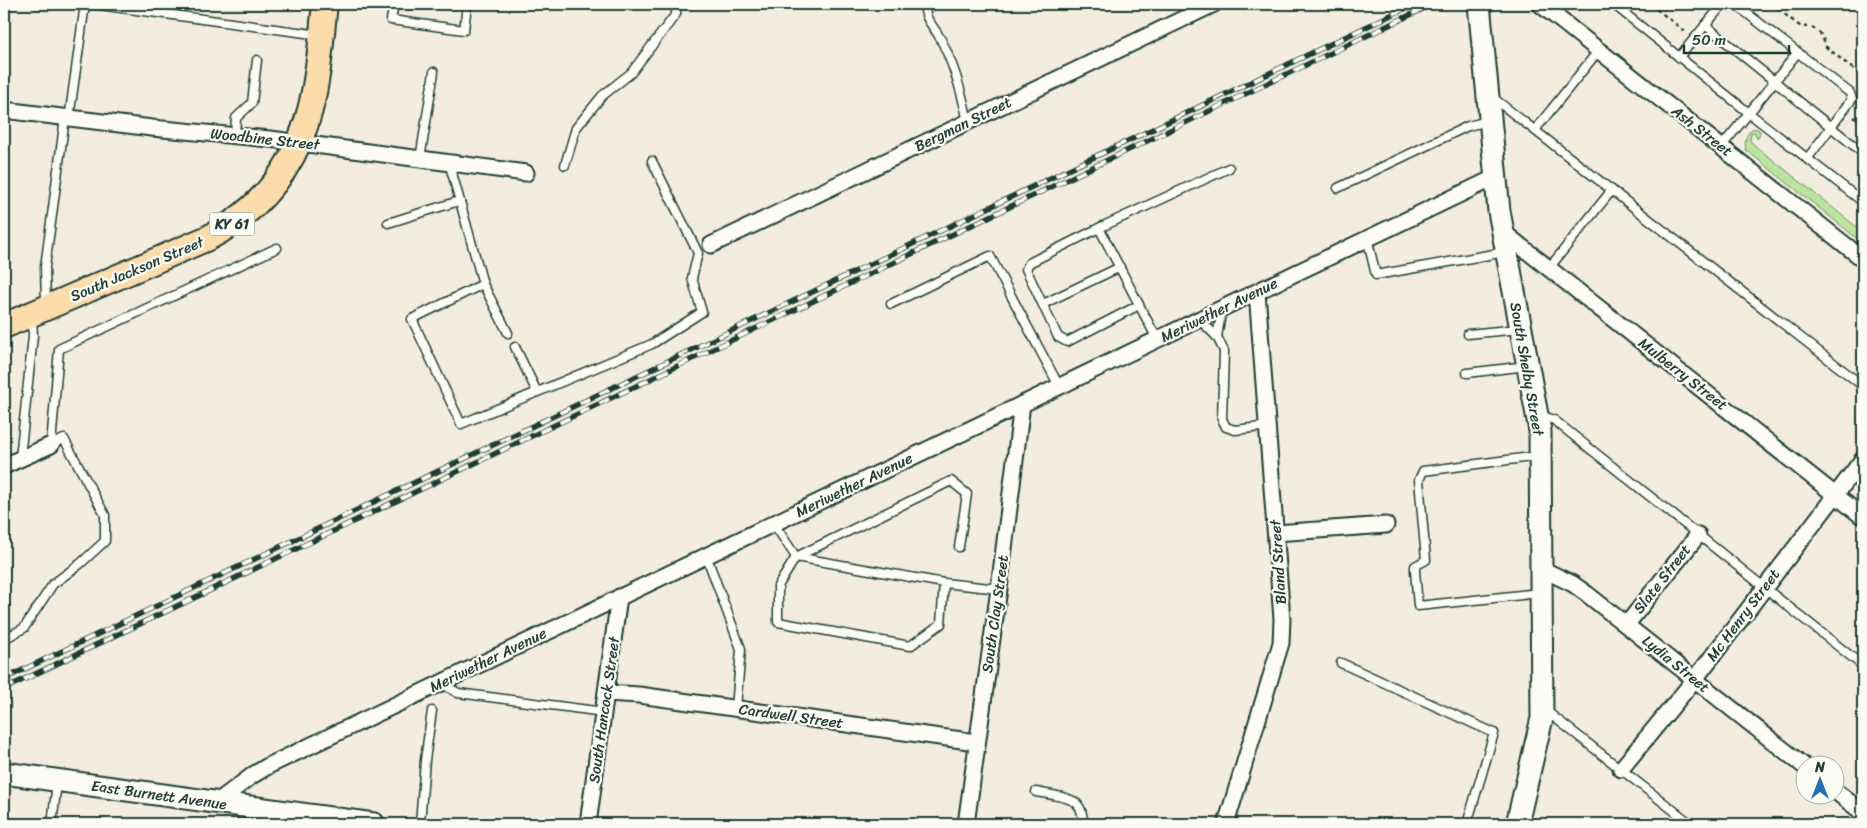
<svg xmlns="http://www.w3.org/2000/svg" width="1867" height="828" viewBox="0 0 1867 828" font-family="Sriracha,sans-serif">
<rect width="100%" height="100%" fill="#f3eddf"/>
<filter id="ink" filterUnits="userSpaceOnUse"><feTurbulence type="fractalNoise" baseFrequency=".02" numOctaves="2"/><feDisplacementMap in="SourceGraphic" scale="10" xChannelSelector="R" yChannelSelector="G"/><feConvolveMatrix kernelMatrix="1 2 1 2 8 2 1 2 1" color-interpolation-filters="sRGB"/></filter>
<g filter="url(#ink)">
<path fill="#bce49f" stroke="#6e906a" d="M1754,128L1759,130L1760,133L1757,139L1755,132L1751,133L1750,140L1753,144L1863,232V243L1746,150C1744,142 1746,132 1754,128Z"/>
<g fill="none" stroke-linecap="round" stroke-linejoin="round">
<g stroke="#1f3d34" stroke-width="11">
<g id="lane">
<path d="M92,4L320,35"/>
<path d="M394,4L391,20L464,30L467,4"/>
<path d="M924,4C926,23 932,23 940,38C954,64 962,93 968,122"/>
<path d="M1613,4L1749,113L1722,146"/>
<path d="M1735,4L1850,93L1852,99L1807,159"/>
<path d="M1705,25L1863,153"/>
<path d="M1798,52L1749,113L1863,202"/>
<path d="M1679,57L1723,4"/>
<path d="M1492,97L1863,386"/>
<path d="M69,119L85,4"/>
<path d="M1535,130L1599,50"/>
<path d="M235,136L236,118L252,103L257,60"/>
<path d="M420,159L434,72"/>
<path d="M449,162L483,284L412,319L461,424L652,344L702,312L692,278L698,253L652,161"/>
<path d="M565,165L576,128L602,96L631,73L676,14L677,4"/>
<path d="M1338,188L1468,126L1488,121"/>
<path d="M388,223L459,201"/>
<path d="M1099,228L1229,168"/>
<path d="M1367,238L1376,275L1505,252"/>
<path d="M1549,268L1612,190"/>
<path d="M483,284L508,333"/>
<path d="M891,304L990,256L1059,386"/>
<path d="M1043,304L1120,267"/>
<path d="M46,305L45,267L65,118"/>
<path d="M1139,305L1067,342L1058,337L1026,269L1029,263L1099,228L1157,339"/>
<path d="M1199,319L1217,337L1224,351L1222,419L1226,427L1235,430L1269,426"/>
<path d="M1468,334L1519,329"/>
<path d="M1217,337L1222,308"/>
<path d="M515,347L537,392"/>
<path d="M1467,373L1527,366"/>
<path d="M1540,415L1554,420L1863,666"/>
<path d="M1539,456L1423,471L1419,480L1426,560L1415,566V571L1418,606L1540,593"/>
<path d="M20,458L33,336L32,318"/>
<path d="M774,524L796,557L944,583L999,589"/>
<path d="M706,555L741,649L736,708"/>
<path d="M944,583L941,624L910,646L778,622V586L796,557L951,481L967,494L959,547"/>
<path d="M4,639L24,628L53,584L80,564L105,541V515L64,439L51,445L59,349L277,248"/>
<path d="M1341,663L1494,733L1467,824"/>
<path d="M441,683L458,693L604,712"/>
<path d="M1545,710L1691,824"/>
<path d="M1036,792C1046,794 1073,797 1078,805C1082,810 1083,818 1083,824"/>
<path d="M52,824L57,783"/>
<path d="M420,824L425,760L432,711"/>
</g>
</g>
<g stroke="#1f3d34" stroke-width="19">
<g id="street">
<path d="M1540,4L1863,259"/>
<path d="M4,110L152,128L270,139L526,173"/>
<path d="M1503,232L1863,517"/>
<path d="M711,245L1214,4"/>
<path d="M4,466L51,445"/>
<path d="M1276,533L1386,525"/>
<path d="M1542,569L1573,584L1587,594L1804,766"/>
<path d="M1627,624L1698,535"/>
<path d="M606,693L639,695L976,742"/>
<path d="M1621,769L1695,679L1863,459"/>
<path d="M1834,790L1863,813"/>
<path d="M217,802L253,775L268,766L1496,177"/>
<path d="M588,824L619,597"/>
<path d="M966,824L999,589L1022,404"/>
<path d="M1226,824L1281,643L1282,619L1257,292"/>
</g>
</g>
<g stroke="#1f3d34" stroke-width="25">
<g id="secondary">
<path d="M1479,4L1499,211L1540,431L1542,718L1517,824"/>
<path d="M4,773L374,824"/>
</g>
</g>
<g stroke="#1f3d34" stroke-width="28">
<path id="primary" d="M4,326L208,238C260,210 295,168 310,110C319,76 321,39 325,4"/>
</g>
<g stroke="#1f3d34" stroke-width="2.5" stroke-dasharray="4 4" stroke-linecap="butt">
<path d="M1650,4L1687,33"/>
<path d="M1772,4L1801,27C1815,25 1823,33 1825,46L1863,77"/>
<path d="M1854,117L1863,125"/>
</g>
<use href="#lane" stroke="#fdfcf7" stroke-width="8"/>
<use href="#street" stroke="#fdfcf7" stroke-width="15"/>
<use href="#secondary" stroke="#fdfcf7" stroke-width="21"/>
<use href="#primary" stroke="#fddcac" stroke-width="24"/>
<g stroke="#1f3d34" stroke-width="5.5">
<g id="rail">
<path d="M4,679L1414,4"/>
<path d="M4,689L1433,4"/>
</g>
</g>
<use href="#rail" stroke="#fdfcf7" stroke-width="4" stroke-dasharray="11" stroke-linecap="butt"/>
</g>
</g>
<g text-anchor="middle" stroke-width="4.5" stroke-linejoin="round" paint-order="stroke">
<rect fill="#fdfcf7" stroke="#62766e" stroke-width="1" x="209.5" y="212.5" width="45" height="23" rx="4"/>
<g font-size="14" font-weight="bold" fill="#1f3d34">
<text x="232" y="229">KY 61</text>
</g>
<g font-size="15" fill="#1f3d34" stroke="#fdfcf7">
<text transform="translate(963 124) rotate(-26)" y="5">Bergman Street</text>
<text transform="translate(1702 131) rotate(38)" y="5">Ash Street</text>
<text transform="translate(265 139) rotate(6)" y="5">Woodbine Street</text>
<text transform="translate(137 269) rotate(-23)" y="5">South Jackson Street</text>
<text transform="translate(1219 310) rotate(-26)" y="5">Meriwether Avenue</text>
<text transform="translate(1527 369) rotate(80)" y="5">South Shelby Street</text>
<text transform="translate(1683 374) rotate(38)" y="5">Mulberry Street</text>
<text transform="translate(854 485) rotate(-26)" y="5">Meriwether Avenue</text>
<text transform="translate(1278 562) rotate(-94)" y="5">Bland Street</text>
<text transform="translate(1662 579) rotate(-52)" y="5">Slate Street</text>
<text transform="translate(995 614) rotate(-82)" y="5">South Clay Street</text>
<text transform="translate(1743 615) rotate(-53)" y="5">Mc Henry Street</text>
<text transform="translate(488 660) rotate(-26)" y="5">Meriwether Avenue</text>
<text transform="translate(1676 664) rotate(39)" y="5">Lydia Street</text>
<text transform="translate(604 710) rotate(-82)" y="5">South Hancock Street</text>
<text transform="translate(791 716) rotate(8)" y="5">Cardwell Street</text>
<text transform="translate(159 795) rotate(8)" y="5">East Burnett Avenue</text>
</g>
</g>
<rect width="1867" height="828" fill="none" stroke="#fdfcf7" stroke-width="20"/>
<rect x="10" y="10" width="1847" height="808" fill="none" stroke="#1f3d34" stroke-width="2" filter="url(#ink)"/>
<g transform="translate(1820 780)"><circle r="24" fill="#fdfcf7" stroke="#a4b0a9"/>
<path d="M0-4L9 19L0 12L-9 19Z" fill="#1f6fb2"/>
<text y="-8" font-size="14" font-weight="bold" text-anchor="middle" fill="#1f3d34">N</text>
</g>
<path d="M1684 45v8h105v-8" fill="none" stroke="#1f3d34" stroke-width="2.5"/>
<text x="1692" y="45" font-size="15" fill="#1f3d34" stroke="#fdfcf7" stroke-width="4" paint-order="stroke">50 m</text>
</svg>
